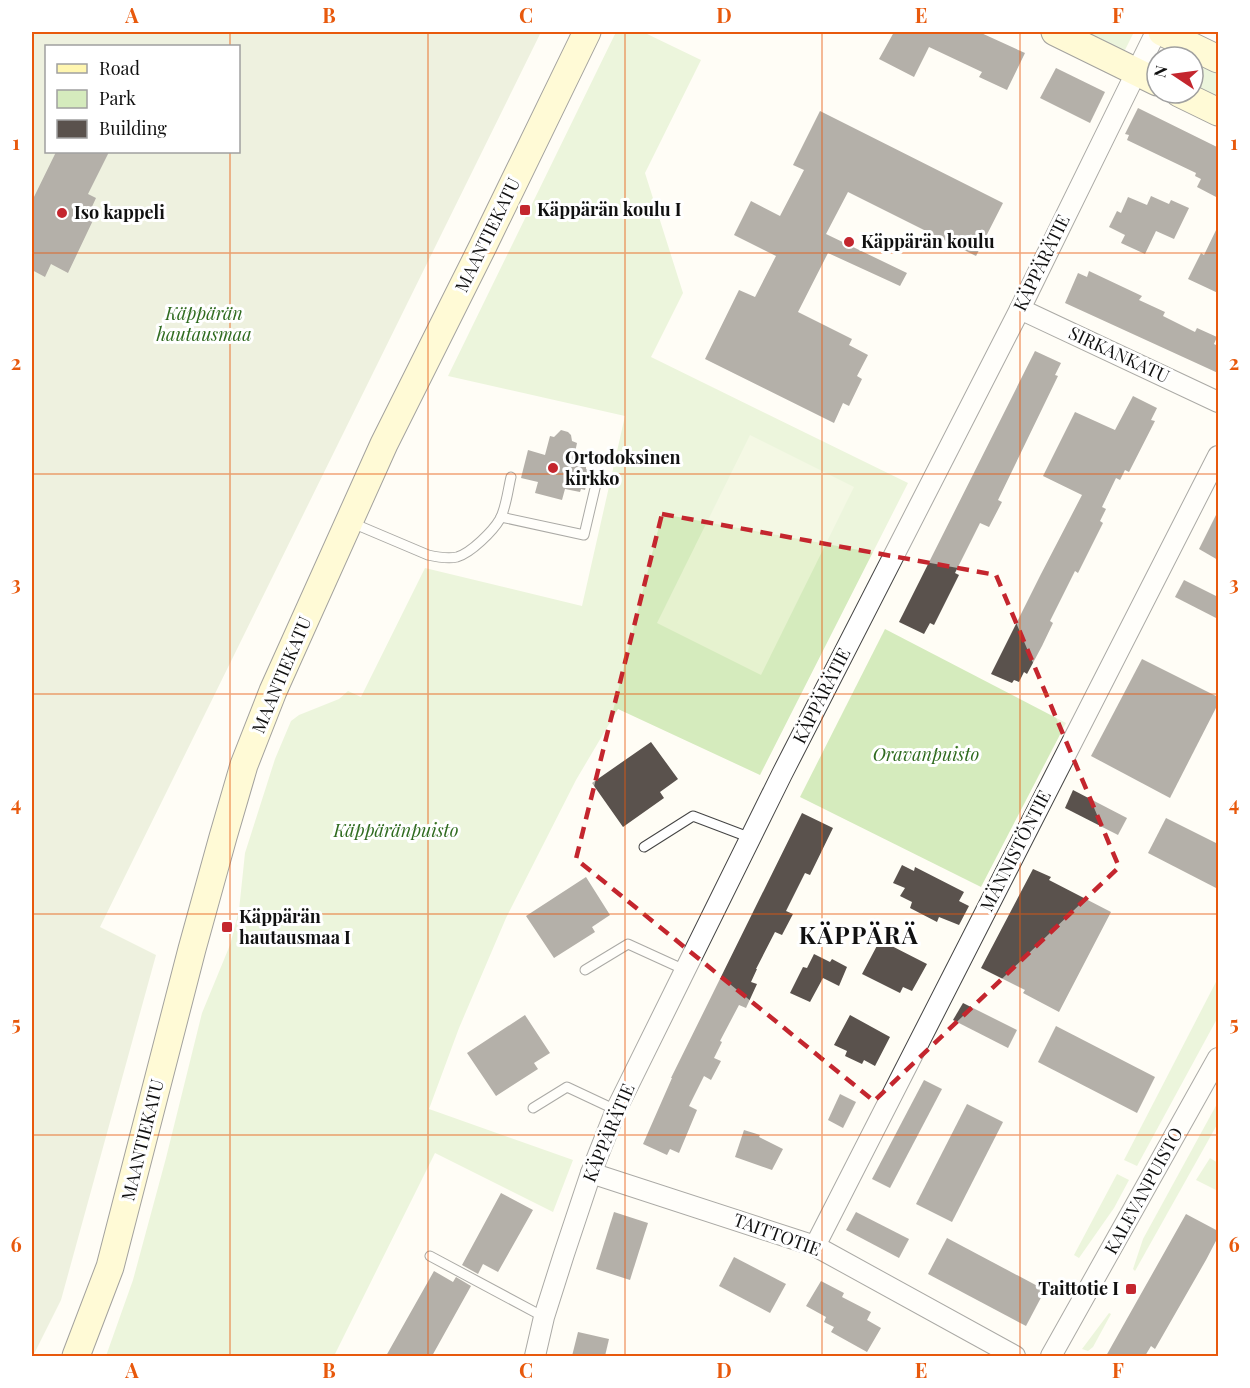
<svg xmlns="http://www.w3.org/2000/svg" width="1250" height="1388" viewBox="0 0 1250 1388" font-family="'Playfair Display',serif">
<rect width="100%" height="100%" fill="#fffdf5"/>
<g fill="#d5ebbd">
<path d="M616,32H643L701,60L645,173L683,293L651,357L908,483L760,775L618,709L576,780L506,918L459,1028L429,1109L573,1160L553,1212L435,1153L334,1356H106L133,1280L166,1158L202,1013L230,945L239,910L245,853L275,759L291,721L299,715L339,699L348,691L361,697L425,568L582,606L625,416L448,376Z"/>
<path d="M1082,32H1134L1124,52Z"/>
<path d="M1193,62L1218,74V99L1193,86Z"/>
<path d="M885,629L1066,723L981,887L800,797Z"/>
<path d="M1218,978V1017L1137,1166L1124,1160Z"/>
<path d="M1218,1102V1123L1135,1271L1133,1269L1143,1239Z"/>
<path d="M1210,1158L1218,1163V1191L1196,1180Z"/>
<path d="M1117,1174L1129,1180L1114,1208L1079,1258L1074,1255Z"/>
<path d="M1109,1313L1111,1314L1093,1347L1088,1351L1082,1349Z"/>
</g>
<path fill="#d9e3c4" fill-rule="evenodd" d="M32,32H541L100,927L156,955L61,1300L33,1356H32ZM46,46H238V152H46Z"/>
<path fill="#e6f2cf" d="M750,435L854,487L761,675L657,623Z"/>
<g fill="#5a524d">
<path d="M894,32H979L1025,53L1007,90L979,77L982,72L929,47L914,77L879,59Z"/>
<path d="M1056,68L1105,92L1090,123L1040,98Z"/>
<path d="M1138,108L1217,147L1218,144V198L1197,187L1201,179L1195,176L1196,173L1127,140L1129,135L1125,134Z"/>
<path d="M820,111L1003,203L976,256L848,192L826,234L907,273L900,286L828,253L798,312L852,339L849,345L868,355L857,376L862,379L849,406L843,403L834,423L705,359L739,290L755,297L776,256L734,235L751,201L780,216L804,170L793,165Z"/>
<path d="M56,152H109L88,194L96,198L90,211L96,214L68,273L51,264L45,277L32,270V201Z"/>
<path d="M1151,196L1169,204L1171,200L1189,208L1174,239L1156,231L1145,254L1121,243L1125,235L1109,227L1117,211L1121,213L1128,197L1147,205Z"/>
<path d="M1218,226V293L1188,279L1201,253L1204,255Z"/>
<path d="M1089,271L1142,296L1139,300L1165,312L1163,316L1195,332L1197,328L1217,337L1214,344L1218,346V373L1065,303L1078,273L1087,277Z"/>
<path d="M1035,351L1061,363L1055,375L1058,376L998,500L1002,502L989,527L980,523L955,573L959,575L934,625L930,623L924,634L899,622Z"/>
<path d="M1133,396L1157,408L1151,420L1155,421L1129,472L1125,470L1120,480L1116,478L1102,507L1106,509L1100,521L1103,523L1078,573L1075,571L1050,621L1053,623L1042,646L1027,674L1024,672L1019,682L1014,680L1012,683L991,674L1041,574L1082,495L1043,476L1075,412L1115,430Z"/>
<path d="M561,430L568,432L571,435L572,441L577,443L573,462L586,465V469L590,470L585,490L581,489L580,492L565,489L562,500L535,493L538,482L521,478L528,450L545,455L550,436L554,437Z"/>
<path d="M1218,511V560L1199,549Z"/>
<path d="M1184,580L1218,597V619L1175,597Z"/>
<path d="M1142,659L1218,697V704L1170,798L1091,756Z"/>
<path d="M651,742L678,779L660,792L664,798L623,827L592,783Z"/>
<path d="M1073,790L1127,818L1118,835L1065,808Z"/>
<path d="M802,813L833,828L810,875L805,873L786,911L793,914L782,935L775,932L756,969H757L751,982L757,984L746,1008L739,1005L720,1041L722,1042L714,1058L721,1061L711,1080L704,1076L689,1106L697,1110L679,1153L670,1149L667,1155L643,1144L672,1078H671Z"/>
<path d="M1166,818L1218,844V889L1148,853Z"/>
<path d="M902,865L914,871L915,867L964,892L959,901L969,906L959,925L939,917L937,922L910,908L912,902L900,896L905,888L893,883Z"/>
<path d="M1033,869L1051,877L1049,880L1111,912L1059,1012L1023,993L1025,990L981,968Z"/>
<path d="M586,877L610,915L592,927L595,932L554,958L526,916Z"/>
<path d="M880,940L927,964L912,991L903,987L900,993L862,974Z"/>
<path d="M814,954L830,962L832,959L847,967L839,986L823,978L810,1002L790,993L803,967L807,968Z"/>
<path d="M963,1003L1017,1030L1008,1048L953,1020Z"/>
<path d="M525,1015L550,1053L534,1063L538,1069L496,1096L467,1053Z"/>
<path d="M850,1015L890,1037L875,1066L864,1060L862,1064L845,1056L847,1051L834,1045Z"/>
<path d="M1056,1026L1155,1077L1137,1113L1038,1062Z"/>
<path d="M924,1080L942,1089L890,1188L872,1179Z"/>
<path d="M840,1094L856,1102L843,1128L828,1120Z"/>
<path d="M967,1104L1003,1122L952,1222L916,1204Z"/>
<path d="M744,1130L760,1135L759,1137L783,1149L772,1170L735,1157Z"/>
<path d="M501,1193L533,1210L498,1272L483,1264L478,1274L462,1265Z"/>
<path d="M614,1212L648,1223L630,1280L596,1269Z"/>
<path d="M856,1212L909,1239L899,1258L846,1230Z"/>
<path d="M1186,1214L1218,1231V1237L1206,1260L1155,1349L1151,1346L1145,1356H1106Z"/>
<path d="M947,1238L1045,1290L1026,1326L928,1274Z"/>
<path d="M734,1257L786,1284L770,1313L719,1286Z"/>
<path d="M434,1271L453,1282L456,1277L471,1286L432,1356H386Z"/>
<path d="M821,1281L844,1293L842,1297L871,1312L867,1320L881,1328L867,1352L831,1332L834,1327L824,1322L826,1317L806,1306Z"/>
<path d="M578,1332L609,1339L605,1356H572Z"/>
</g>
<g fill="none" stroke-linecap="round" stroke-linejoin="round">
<g stroke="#444" stroke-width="11">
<g id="service">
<path d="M501,517L584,535L596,484"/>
<path d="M350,522L428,555C437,557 448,559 457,557C471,553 493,531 500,519C506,508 508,489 511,477"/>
<path d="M644,847L693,816L751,838"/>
<path d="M585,970L628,944L685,970"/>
<path d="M533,1108L567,1087L616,1110"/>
<path d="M430,1256L544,1317"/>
</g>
</g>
<g stroke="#444" stroke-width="22">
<g id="minor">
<path d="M1020,309L1218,402"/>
<path d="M591,1173L815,1246L1015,1356"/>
<path d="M815,1246L1218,456"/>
<path d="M535,1356L544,1317L564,1254L591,1173L616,1110L782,774L1020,309L1156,32"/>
<path d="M1051,1356L1218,1058"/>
</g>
</g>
<g stroke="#333" stroke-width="29">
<g id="secondary">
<path d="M1055,32L1157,82"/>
<path d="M1162,32L1218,59"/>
<path d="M1179,93L1218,112"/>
<path d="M76,1356L110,1267L192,949L223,837L244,765L273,691L384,444L483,246L587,32"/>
</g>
</g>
<use href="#service" stroke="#fff" stroke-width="9"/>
<use href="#minor" stroke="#fff" stroke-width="20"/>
<use href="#secondary" stroke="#fff6b0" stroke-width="27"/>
</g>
<path d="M0 0H1250V1388H0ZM662,514L996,575L1119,867L874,1101L576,859Z" fill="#fffdf5" fill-opacity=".55" fill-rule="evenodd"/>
<path fill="none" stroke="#c4262e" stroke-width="4.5" stroke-dasharray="12 8" stroke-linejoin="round" d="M662,514L996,575L1119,867L874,1101L576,859Z"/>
<path fill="none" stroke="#e8590c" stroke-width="1.5" stroke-opacity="0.55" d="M230,32V46M428,32V1356M625,32V1356M822,32V1356M1020,32V1356M230,152V1356M32,253H1218M32,474H1218M32,694H1218M32,914H1218M32,1135H1218"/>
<g fill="#c4262e" stroke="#fff" stroke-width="2">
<rect x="519" y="204" width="12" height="12" rx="3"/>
<circle cx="62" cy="213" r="6"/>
<circle cx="849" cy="242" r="6"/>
<circle cx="553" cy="468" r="6"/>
<rect x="221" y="921" width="12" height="12" rx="3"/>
<rect x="1125" y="1283" width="12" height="12" rx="3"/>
</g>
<g text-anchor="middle" stroke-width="6" stroke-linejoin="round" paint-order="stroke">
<g font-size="18" font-weight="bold" fill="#111" stroke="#fff" text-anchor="start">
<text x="537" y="216">Käppärän koulu I</text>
<text x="74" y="219">Iso kappeli</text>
<text x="861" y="248">Käppärän koulu</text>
<text x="565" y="464">Ortodoksinen<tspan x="565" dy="21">kirkko</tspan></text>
<text x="239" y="923">Käppärän<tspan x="239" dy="21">hautausmaa I</tspan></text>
<text x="1119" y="1295" text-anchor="end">Taittotie I</text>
</g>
<g font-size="18" fill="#111" stroke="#fff">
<text transform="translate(488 235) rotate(-64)" y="6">MAANTIEKATU</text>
<text transform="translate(1042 263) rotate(-64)" y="6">KÄPPÄRÄTIE</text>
<text transform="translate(1119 355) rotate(25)" y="6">SIRKANKATU</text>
<text transform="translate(282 675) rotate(-67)" y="6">MAANTIEKATU</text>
<text transform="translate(822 696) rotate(-63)" y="6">KÄPPÄRÄTIE</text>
<text transform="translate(1016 851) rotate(-63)" y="6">MÄNNISTÖNTIE</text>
<text transform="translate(609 1133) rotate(-67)" y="6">KÄPPÄRÄTIE</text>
<text transform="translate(143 1140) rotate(-76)" y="6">MAANTIEKATU</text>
<text transform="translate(1144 1191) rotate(-61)" y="6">KALEVANPUISTO</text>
<text transform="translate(777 1235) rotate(20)" y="6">TAITTOTIE</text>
</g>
<g font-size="18" font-style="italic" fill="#2f6b1f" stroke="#fff">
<text x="204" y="320">Käppärän<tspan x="204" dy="21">hautausmaa</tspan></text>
<text x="926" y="761">Oravanpuisto</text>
<text x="396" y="837">Käppäränpuisto</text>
</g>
<g font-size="24" font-weight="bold" letter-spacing="1.5" fill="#111" stroke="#fff">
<text x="859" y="944">KÄPPÄRÄ</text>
</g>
</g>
<rect width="1250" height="1388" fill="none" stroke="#ffffff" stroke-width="66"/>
<rect x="45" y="45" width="195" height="108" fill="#ffffff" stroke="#a0a0a0" stroke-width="1.5"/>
<rect x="57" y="64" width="30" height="9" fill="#fff6b0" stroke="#a0a0a0" stroke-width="1.5"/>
<text x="99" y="75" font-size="18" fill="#111111">Road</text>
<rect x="57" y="90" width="30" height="18" fill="#d5ebbd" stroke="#a0a0a0" stroke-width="1.5"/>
<text x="99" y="105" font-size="18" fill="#111111">Park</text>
<rect x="57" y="120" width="30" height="18" fill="#5a524d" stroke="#a0a0a0" stroke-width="1.5"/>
<text x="99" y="135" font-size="18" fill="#111111">Building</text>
<g transform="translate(1175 75) rotate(283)"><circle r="28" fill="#ffffff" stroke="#a0a0a0" stroke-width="1.5"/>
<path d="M0-4.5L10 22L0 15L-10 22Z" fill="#c4262e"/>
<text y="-9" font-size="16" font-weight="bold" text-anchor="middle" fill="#111111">N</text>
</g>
<rect x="33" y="33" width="1184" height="1322" fill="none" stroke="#e8590c" stroke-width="2"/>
<g font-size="20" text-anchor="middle" font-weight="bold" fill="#e8590c">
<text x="132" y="23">A</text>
<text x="329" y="23">B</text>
<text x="526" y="23">C</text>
<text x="724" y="23">D</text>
<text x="921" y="23">E</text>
<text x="1118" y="23">F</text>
<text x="16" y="150">1</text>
<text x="1234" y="150">1</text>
<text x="16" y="370">2</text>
<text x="1234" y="370">2</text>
<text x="16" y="591">3</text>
<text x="1234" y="591">3</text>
<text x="16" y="811">4</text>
<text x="1234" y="811">4</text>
<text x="16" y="1031">5</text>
<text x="1234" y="1031">5</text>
<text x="16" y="1252">6</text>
<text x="1234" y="1252">6</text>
<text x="132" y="1378">A</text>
<text x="329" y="1378">B</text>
<text x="526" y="1378">C</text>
<text x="724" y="1378">D</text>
<text x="921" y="1378">E</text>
<text x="1118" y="1378">F</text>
</g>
</svg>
